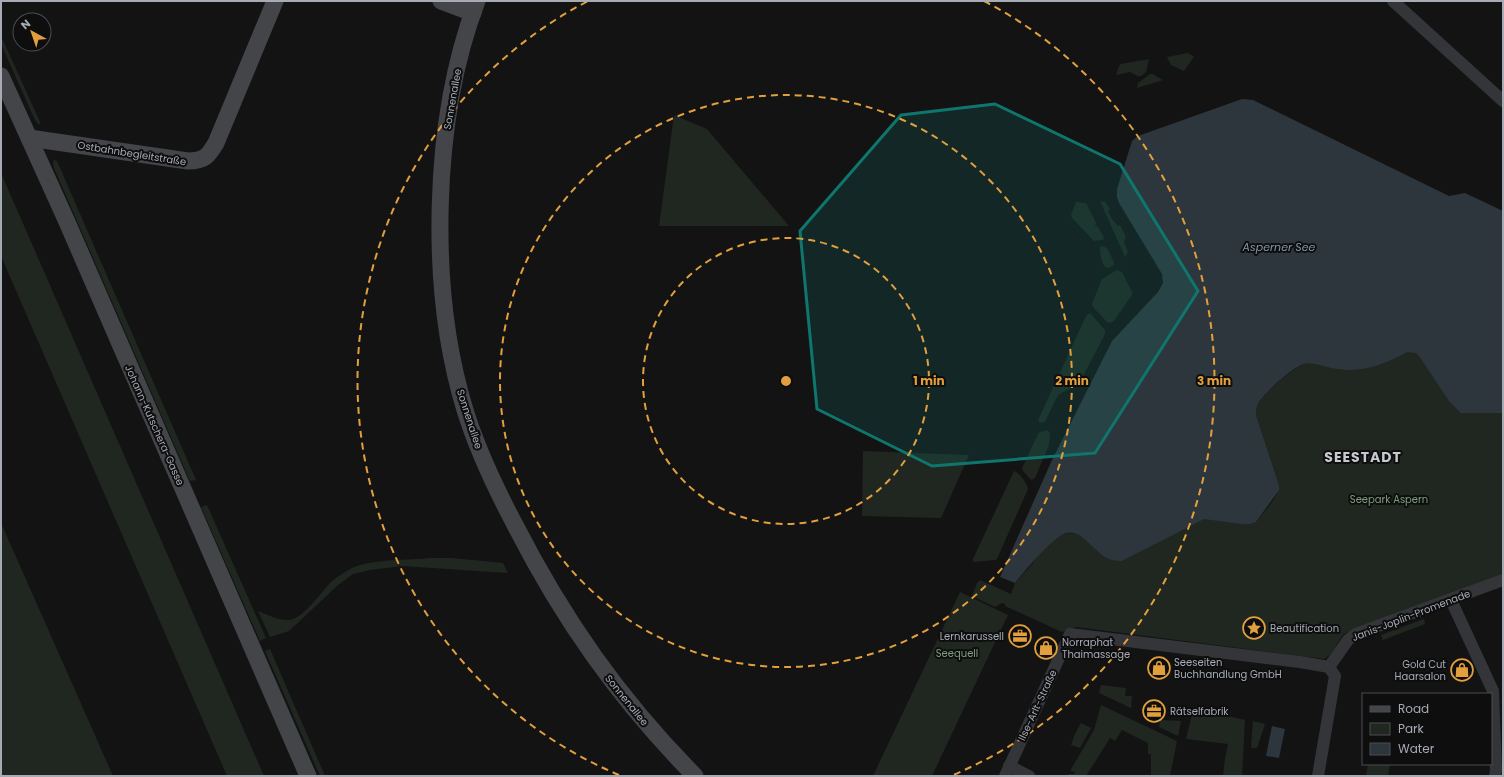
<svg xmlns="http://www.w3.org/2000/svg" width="1504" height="777" viewBox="0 0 1504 777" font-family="Poppins,sans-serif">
<rect width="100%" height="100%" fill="#131314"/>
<g fill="#202720">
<path d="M1,36L40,122L39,125L35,120L1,44Z"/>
<path d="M1188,53L1194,57L1184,71L1171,65L1167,57Z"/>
<path d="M1149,59L1146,72L1141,76H1138L1130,72L1116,75L1119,66L1121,64Z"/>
<path d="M1150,74H1153L1163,80L1137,88L1138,83Z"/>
<path d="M674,115L707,129L789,226H659Z"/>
<path d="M54,160L57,161L196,480L190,481L54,168L53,162Z"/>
<path d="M1,173L264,776H227L1,256Z"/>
<path d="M1100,201L1105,202L1110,209L1108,211L1112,219L1118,226L1120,225L1126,237L1124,242L1128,252L1125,257Z"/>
<path d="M1076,202L1085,203L1087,204L1097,225L1096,224L1095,226L1098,227L1104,237L1103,240L1094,241L1072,218L1071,215Z"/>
<path d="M1102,246L1107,248L1114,262L1113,266L1107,268C1101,265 1100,254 1100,247Z"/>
<path d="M1117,270L1122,272L1132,292V295L1113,322L1108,323L1093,307L1092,304L1102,279Z"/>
<path d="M1090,313L1105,330V334L1079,384L1058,395L1045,422L1040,423L1038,420L1086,316Z"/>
<path d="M1407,351L1416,353L1425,363L1503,410V575L1344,634C1337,642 1333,655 1324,659L1076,627L1062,632L1005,606V604L1002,603L995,607L972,596L977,583L980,580L1011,594L1015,583L1033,563L1040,549L1062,535L1069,533L1076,534L1083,537L1115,561H1122L1198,521V517L1256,522C1264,512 1278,498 1279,485L1256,415C1256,412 1256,409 1257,406C1260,396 1294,367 1304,364C1315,362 1327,367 1337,369C1355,372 1392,361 1407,351Z"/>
<path d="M1047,430L1050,433L1049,445L1035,478L1031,480L1023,471L1022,468L1038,434L1040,432Z"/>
<path d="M863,451L969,455L941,518L862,516Z"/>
<path d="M1014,471C1020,473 1027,483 1028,489L997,559L995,560L973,562V559Z"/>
<path d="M207,505L266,638L260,641L201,507Z"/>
<path d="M1,523L113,776H1Z"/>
<path d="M431,558H452L503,563L508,573L402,566L370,570L353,574L338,585L289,631L270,637L258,611C268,615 277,620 288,620C303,620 321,592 331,582C337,577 344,572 352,568C372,559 408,560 431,558Z"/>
<path d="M960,592L1008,615L1005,621L932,776H873Z"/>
<path d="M1424,619L1425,624L1383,640L1381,635Z"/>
<path d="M270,649L325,776H320L265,651Z"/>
<path d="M1101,685L1126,688L1125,696H1132L1131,708L1099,693Z"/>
<path d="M1101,705L1177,741L1170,776H1151V754H1148V743L1122,730L1115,741L1110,738L1086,776H1067L1069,774H1074L1075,772L1070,771L1094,730Z"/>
<path d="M1192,714L1232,717L1245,720L1242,776H1223L1225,759L1228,744L1186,739Z"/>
<path d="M1160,720L1181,721L1178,736L1159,727Z"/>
<path d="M1253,721L1265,724L1257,748H1251Z"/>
<path d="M1081,723L1091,728L1080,748L1071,745L1075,734Z"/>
<path d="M1368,764H1390L1388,776H1366Z"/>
</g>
<g fill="#2d363c">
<path d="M1242,99L1253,100L1449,196L1465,193L1503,211V413H1461L1449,401L1421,359L1416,353L1407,352C1386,364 1362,373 1337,369C1327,368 1315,362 1304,364C1294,366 1260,396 1257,406C1256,409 1256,412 1256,415L1279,485V490L1272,500L1256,522L1250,524H1241L1204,519L1122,561C1106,561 1102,555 1091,545C1085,539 1077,531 1067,533C1054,535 1024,572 1015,583L1000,577L1052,460L1112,341L1158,292L1163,283L1162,274L1119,203L1117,197V189L1132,141L1138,136Z"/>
<path d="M1272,726L1285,729L1279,758L1266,756Z"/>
</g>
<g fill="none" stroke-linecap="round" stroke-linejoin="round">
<g stroke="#343539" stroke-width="12">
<path d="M1393,1L1503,101"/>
<path d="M1451,600L1493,691L1496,771L1495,776"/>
<path d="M1329,667L1348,640L1356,634L1503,580"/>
<path d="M1009,766L1029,776"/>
<path d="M1005,776L1070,634L1300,662L1329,667"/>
<path d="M1318,776L1334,682L1335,676L1329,667"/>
</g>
<g stroke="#434549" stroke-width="17">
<path d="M441,1L473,13"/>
<path d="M477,1C432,119 428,289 465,410C477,449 495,487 514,523C563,619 619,699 695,776"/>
<path d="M1,76L67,222L308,776"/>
<path d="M29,138L188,161C205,161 208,156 216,143L275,1"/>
</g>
</g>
<path fill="#0f766e" fill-opacity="0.2" stroke="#0f766e" stroke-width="3" stroke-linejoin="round" d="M995,104L1120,164L1198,291L1095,453L932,466L817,409L800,231L901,115Z"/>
<g fill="none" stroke="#e2a03d" stroke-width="2" stroke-dasharray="7 5">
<circle cx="786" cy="381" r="143"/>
<circle cx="786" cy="381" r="286"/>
<path d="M619 775A428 428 0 0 1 588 1M984 1A428 428 0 0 1 953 775"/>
</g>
<defs>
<g id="sight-ring" transform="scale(1.15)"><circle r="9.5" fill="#0e0e0f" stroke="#e2a03d" stroke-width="1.5"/><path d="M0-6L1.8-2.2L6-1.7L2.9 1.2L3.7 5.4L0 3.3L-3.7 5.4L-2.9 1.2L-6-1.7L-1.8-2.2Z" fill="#e2a03d"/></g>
<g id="office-ring" transform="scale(1.15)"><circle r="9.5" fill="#0e0e0f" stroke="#e2a03d" stroke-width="1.5"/><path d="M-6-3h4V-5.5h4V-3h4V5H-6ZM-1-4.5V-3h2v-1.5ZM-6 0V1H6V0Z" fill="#e2a03d"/></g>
<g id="shop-ring" transform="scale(1.15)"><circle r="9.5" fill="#0e0e0f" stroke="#e2a03d" stroke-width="1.5"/><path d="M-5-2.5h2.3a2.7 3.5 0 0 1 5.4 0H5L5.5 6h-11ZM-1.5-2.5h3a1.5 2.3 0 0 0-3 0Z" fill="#e2a03d"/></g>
</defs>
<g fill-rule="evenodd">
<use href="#sight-ring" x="1254" y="628"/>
<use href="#office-ring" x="1020" y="636"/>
<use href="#shop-ring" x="1046" y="648"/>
<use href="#shop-ring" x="1159" y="668"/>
<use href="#shop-ring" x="1462" y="670"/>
<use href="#office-ring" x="1154" y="711"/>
</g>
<g text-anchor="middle" stroke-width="4" stroke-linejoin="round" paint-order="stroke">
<g font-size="10" fill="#a6abb4" stroke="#0e0e0f">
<text transform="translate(452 99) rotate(-80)" y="4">Sonnenallee</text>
<text transform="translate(132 153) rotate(9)" y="4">Ostbahnbegleitstraße</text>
<text transform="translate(470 419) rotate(72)" y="4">Sonnenallee</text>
<text transform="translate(155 425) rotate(66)" y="4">Johann-Kutschera-Gasse</text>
<text transform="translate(1411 615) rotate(-21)" y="4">Janis-Joplin-Promenade</text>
<text transform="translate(627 700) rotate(51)" y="4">Sonnenallee</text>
<text transform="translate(1037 705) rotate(-65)" y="4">Ilse-Arlt-Straße</text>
</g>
<g font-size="10" fill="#7e9d7e" stroke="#0e0e0f">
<text x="1389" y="503">Seepark Aspern</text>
<text x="957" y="657">Seequell</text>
</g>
<g font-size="10" fill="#a6abb4" stroke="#0e0e0f" text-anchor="start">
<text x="1270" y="632">Beautification</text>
<text x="1004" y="640" text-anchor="end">Lernkarussell</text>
<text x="1062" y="646">Norraphat<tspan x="1062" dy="12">Thaimassage</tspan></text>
<text x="1174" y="666">Seeseiten<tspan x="1174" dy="12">Buchhandlung GmbH</tspan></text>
<text x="1446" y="668" text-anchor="end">Gold Cut<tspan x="1446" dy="12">Haarsalon</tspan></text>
<text x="1170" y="715">Rätselfabrik</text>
</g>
<g font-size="11" font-style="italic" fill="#7f9aac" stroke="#0e0e0f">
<text x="1279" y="251">Asperner See</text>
</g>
<g font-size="14" font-weight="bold" letter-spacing="1" fill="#c6cad0" stroke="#0e0e0f">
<text x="1363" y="462">SEESTADT</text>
</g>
</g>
<circle cx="786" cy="381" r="6" fill="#e2a03d" stroke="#0e0e0f" stroke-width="2"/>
<g font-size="12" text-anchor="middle" font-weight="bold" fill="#e2a03d" stroke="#0e0e0f" stroke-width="4" stroke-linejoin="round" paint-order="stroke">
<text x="929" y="385">1 min</text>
<text x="1072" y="385">2 min</text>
<text x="1214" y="385">3 min</text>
</g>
<rect width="1504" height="777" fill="none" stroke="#a6abb4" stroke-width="4"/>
<rect x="1362" y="693" width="130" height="72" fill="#0e0e0f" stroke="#4b4d51"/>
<rect x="1370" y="706" width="20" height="6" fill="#434549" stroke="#4b4d51"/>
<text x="1398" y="713" font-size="12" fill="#a6abb4">Road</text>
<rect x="1370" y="723" width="20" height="12" fill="#202720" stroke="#4b4d51"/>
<text x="1398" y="733" font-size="12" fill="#a6abb4">Park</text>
<rect x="1370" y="743" width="20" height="12" fill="#2d363c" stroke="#4b4d51"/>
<text x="1398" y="753" font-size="12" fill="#a6abb4">Water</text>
<g transform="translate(32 32) rotate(320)"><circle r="19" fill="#0e0e0f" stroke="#4b4d51"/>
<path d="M0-3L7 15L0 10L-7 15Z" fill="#e2a03d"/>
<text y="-6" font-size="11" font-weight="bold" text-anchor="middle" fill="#a6abb4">N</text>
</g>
</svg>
